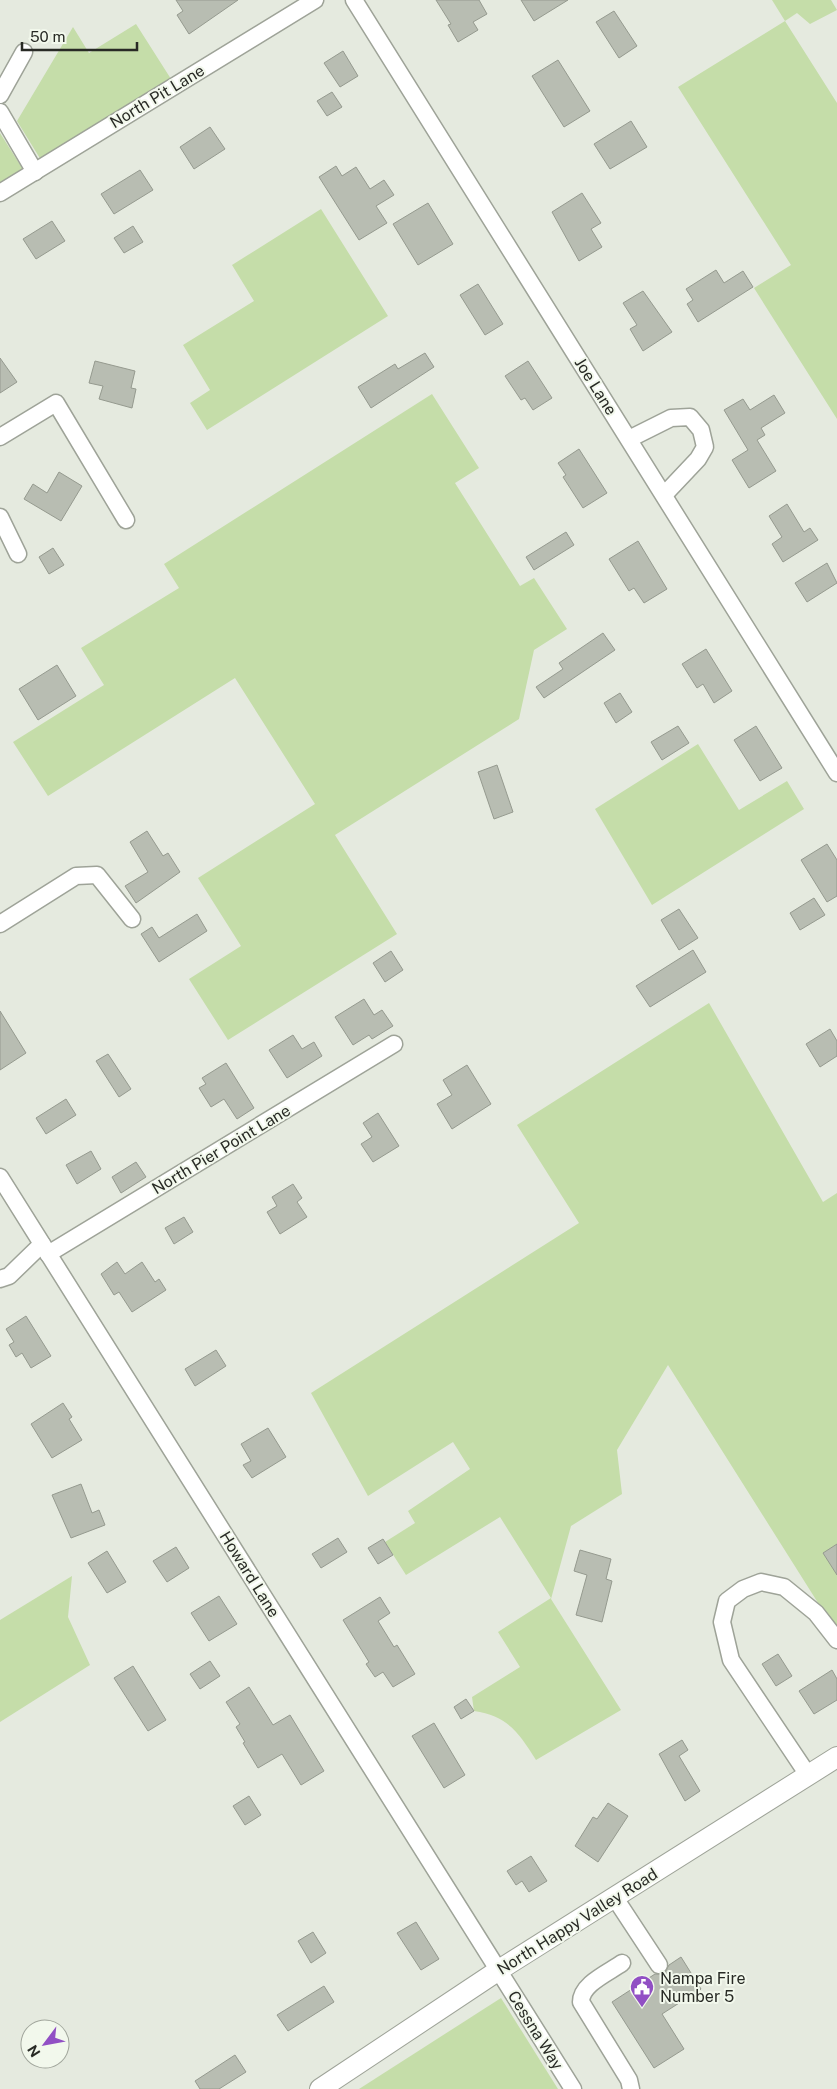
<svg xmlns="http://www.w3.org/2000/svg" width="837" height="2089" viewBox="0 0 837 2089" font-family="'Public Sans',sans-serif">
<rect width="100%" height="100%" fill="#e5eadf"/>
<g fill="#c5dda9">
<path d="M772,0H831L837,10L810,24L797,13L785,21L837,103V419L754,288L791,265L678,87L785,21Z"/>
<path d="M136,24L171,79L41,160L17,121L73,27L89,53Z"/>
<path d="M0,133L24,171L0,185Z"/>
<path d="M321,209L388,316L207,430L190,403L210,390L183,345L254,301L232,265Z"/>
<path d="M432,394L479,468L455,483L520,586L534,578L567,629L534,650L519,719L335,835L397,934L228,1040L189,979L241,946L198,878L315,804L235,678L48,796L13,742L104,685L81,648L179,588L164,564Z"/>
<path d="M698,744L739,810L787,781L804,809L652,905L595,809Z"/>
<path d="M709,1003L823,1202L837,1193V1633L668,1365L617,1450L622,1494L571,1526L551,1599L621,1710L536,1760C519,1733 508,1716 474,1711L472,1697L520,1667L498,1632L551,1598L500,1517L406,1575L385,1542L415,1523L408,1511L470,1469L453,1442L368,1496L311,1393L579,1223L517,1125Z"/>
<path d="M72,1576L68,1617L90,1665L0,1722V1620Z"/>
<path d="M501,1998L558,2089H359Z"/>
</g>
<g fill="#b8bdb2" stroke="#959a8f">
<path d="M176,0H238L189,34L177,15L183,11Z"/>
<path d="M436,0H479L487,14L473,22L478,30L458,42L448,25L451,24Z"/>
<path d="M521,0H568L534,21Z"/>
<path d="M614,11L637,46L619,58L596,22Z"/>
<path d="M343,51L358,76L340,87L324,63Z"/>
<path d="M558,60L590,111L564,127L532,76Z"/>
<path d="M332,92L342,107L327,116L317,101Z"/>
<path d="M631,121L647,147L610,169L594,144Z"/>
<path d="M210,127L225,149L194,169L180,147Z"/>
<path d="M336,166L342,176L356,167L370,189L384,180L394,195L376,206L387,223L359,240L319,177Z"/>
<path d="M140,170L153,190L114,214L101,194Z"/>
<path d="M582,193L601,223L591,229L602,247L579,261L552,212Z"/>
<path d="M428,203L453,244L418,265L393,224Z"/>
<path d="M52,221L65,241L36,259L23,239Z"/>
<path d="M133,226L143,242L124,253L114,238Z"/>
<path d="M716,270L724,283L743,271L753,287L698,322L687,304L693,300L686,289Z"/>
<path d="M478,284L503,324L485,335L460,295Z"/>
<path d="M643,291L672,332L643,351L630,329L637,325L623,303Z"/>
<path d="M425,353L434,367L371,408L358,387L395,364L398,369Z"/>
<path d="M0,358L17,382L0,393Z"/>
<path d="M95,361L135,371L131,388L136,389L132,408L99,399L103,386L89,383Z"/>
<path d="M528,361L552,398L533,410L525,398L521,400L505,376Z"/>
<path d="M774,395L785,413L761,428L765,435L757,440L776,471L749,488L732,460L748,450L724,410L743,399L750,410Z"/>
<path d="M579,449L607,493L583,508L563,477L566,475L558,463Z"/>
<path d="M59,472L82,486L61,521L24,499L33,484L47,493Z"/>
<path d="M787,504L804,532L810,528L818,540L783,562L772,544L782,537L769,516Z"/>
<path d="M566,532L574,545L534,570L526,557Z"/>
<path d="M638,541L667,589L644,603L634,588L629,591L609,559Z"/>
<path d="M53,548L64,565L49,574L39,557Z"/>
<path d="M827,563L837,583L807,602L795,583Z"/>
<path d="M603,633L615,650L544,698L536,687L563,669L559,663Z"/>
<path d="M706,649L732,691L714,703L703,684L697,688L682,664Z"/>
<path d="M57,665L76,696L38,720L19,689Z"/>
<path d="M620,693L632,712L616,723L604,703Z"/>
<path d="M678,726L689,743L662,760L651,742Z"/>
<path d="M756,726L782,768L760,781L734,740Z"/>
<path d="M497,765L513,812L494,819L478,772Z"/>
<path d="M147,831L163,856L168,853L180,872L136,903L125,886L148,872L130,842Z"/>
<path d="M827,844L837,860V896L827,902L801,860Z"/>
<path d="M814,898L825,915L800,930L790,913Z"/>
<path d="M679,909L698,938L679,950L661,920Z"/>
<path d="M197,914L207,931L159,962L141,934L152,927L159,938Z"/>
<path d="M693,950L706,972L650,1007L636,986Z"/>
<path d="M391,951L403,970L385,982L373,963Z"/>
<path d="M364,999L374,1015L382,1010L393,1026L372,1039L369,1035L353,1045L335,1017Z"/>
<path d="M0,1011L26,1053L0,1070Z"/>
<path d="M830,1029L837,1041V1056L820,1067L806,1044Z"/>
<path d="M293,1035L302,1049L314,1042L322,1056L287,1078L269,1050Z"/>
<path d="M108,1054L131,1089L119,1097L96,1061Z"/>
<path d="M226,1063L254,1108L237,1119L224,1099L211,1107L199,1088L206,1084L202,1078Z"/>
<path d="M467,1065L491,1104L452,1129L437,1104L452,1095L443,1080Z"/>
<path d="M66,1099L76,1115L46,1134L36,1118Z"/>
<path d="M378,1113L399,1146L373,1162L361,1144L372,1137L363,1123Z"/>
<path d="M91,1151L101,1169L77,1184L66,1165Z"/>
<path d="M136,1162L146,1177L121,1193L112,1177Z"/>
<path d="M293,1184L302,1198L297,1202L307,1217L280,1234L267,1212L277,1206L272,1197Z"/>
<path d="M184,1217L193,1232L174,1244L165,1228Z"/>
<path d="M117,1262L125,1274L142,1262L155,1282L159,1279L166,1290L132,1312L119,1292L114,1295L101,1274Z"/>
<path d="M26,1316L51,1356L31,1368L22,1353L16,1357L9,1345L14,1342L6,1329Z"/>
<path d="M216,1350L226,1366L195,1386L185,1369Z"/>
<path d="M63,1403L72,1417L69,1419L82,1440L52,1458L31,1424Z"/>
<path d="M268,1428L286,1457L252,1478L243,1465L251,1461L241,1444Z"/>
<path d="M81,1484L92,1513L99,1510L105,1525L71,1538L52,1495Z"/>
<path d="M338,1538L347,1552L321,1568L312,1554Z"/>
<path d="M383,1539L393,1555L378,1564L368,1548Z"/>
<path d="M837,1544V1575L823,1553Z"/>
<path d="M176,1547L189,1568L167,1582L153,1561Z"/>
<path d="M580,1550L611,1559L606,1579L612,1581L602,1622L576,1615L587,1575L574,1571Z"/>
<path d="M107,1551L126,1582L107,1593L88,1563Z"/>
<path d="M219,1596L237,1624L209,1641L191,1613Z"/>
<path d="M380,1597L390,1613L378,1621L394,1647L397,1645L415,1674L393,1687L383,1672L375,1677L366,1664L369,1662L343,1620Z"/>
<path d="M778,1654L792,1676L776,1686L762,1664Z"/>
<path d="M210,1661L220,1676L200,1689L190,1674Z"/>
<path d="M133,1666L166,1720L148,1731L114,1678Z"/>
<path d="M832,1670L837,1679V1700L814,1714L799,1691Z"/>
<path d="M249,1687L273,1725L290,1715L324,1771L301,1785L282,1754L258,1768L243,1743L245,1742L236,1727L240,1724L226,1702Z"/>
<path d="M466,1699L474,1711L461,1719L454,1707Z"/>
<path d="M434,1723L465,1775L444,1788L412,1736Z"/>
<path d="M682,1740L688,1750L679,1756L700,1791L685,1801L659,1754Z"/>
<path d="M249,1796L261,1815L245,1825L233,1806Z"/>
<path d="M608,1803L628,1816L598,1862L575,1846L593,1817L597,1819Z"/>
<path d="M531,1856L547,1881L529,1892L522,1881L516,1885L507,1871Z"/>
<path d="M416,1922L439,1959L421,1970L397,1933Z"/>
<path d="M313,1932L326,1953L311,1963L298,1941Z"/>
<path d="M681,1957L701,1989L662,2014L684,2049L654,2068L612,2002L655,1974H664L669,1965Z"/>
<path d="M324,1986L334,2002L288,2031L277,2015Z"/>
<path d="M235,2055L246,2072L219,2089H200L195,2081Z"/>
</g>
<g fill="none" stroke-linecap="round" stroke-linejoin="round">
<g stroke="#9ea398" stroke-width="19">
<g id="minor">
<path d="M354,0L837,773"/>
<path d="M0,95L24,52"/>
<path d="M0,112L35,172"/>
<path d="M0,193L315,0"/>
<path d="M0,437L56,403L126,520"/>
<path d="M629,439L671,418L690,417L701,430L705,447L698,459L664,495"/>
<path d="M0,517L18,554"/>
<path d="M0,924L76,876L97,875L132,919"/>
<path d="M0,1177L573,2089"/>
<path d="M48,1254L394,1044"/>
<path d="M0,1279L9,1276L42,1244"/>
<path d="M808,1775L731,1660L722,1622L727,1601L743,1589L761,1582L784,1587L816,1613L837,1640"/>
<path d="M615,1898L659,1965"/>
<path d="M622,1963C608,1973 581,1984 581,2002L629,2080L631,2089"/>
</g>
</g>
<g stroke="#9ea398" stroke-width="22">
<path id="major" d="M320,2089L499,1970L837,1757"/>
</g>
<use href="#minor" stroke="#fff" stroke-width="16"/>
<use href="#major" stroke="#fff" stroke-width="20"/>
</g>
<defs>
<g id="civic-pin" transform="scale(1.25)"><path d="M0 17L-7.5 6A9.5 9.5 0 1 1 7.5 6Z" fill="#914fc4" stroke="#f2f8ec"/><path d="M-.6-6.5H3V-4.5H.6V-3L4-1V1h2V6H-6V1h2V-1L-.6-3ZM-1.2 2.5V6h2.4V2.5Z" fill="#fff"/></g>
</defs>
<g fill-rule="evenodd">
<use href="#civic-pin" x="642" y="1987"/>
</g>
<g text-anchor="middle" stroke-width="4" stroke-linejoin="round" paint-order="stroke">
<g font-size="16" fill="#282a25" stroke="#f2f8ec">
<text transform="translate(157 96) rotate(-31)" y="6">North Pit Lane</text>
<text transform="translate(596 386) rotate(58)" y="6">Joe Lane</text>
<text transform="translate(221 1149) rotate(-31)" y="6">North Pier Point Lane</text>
<text transform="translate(250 1574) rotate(58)" y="6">Howard Lane</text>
<text transform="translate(577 1921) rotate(-32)" y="6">North Happy Valley Road</text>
<text transform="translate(536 2030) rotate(58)" y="6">Cessna Way</text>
</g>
<g font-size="16" fill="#282a25" stroke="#f2f8ec" text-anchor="start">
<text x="660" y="1984">Nampa Fire<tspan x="660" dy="18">Number 5</tspan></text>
</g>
</g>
<g transform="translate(45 2044) rotate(238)"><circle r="24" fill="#f2f8ec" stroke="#a1a69c"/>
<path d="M0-4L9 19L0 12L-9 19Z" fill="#914fc4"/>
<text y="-8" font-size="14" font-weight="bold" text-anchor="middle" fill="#282a25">N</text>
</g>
<path d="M22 42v8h115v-8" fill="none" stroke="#282a25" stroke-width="2.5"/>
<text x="30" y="42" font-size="15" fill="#282a25" stroke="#f2f8ec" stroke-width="4" paint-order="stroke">50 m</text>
</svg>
